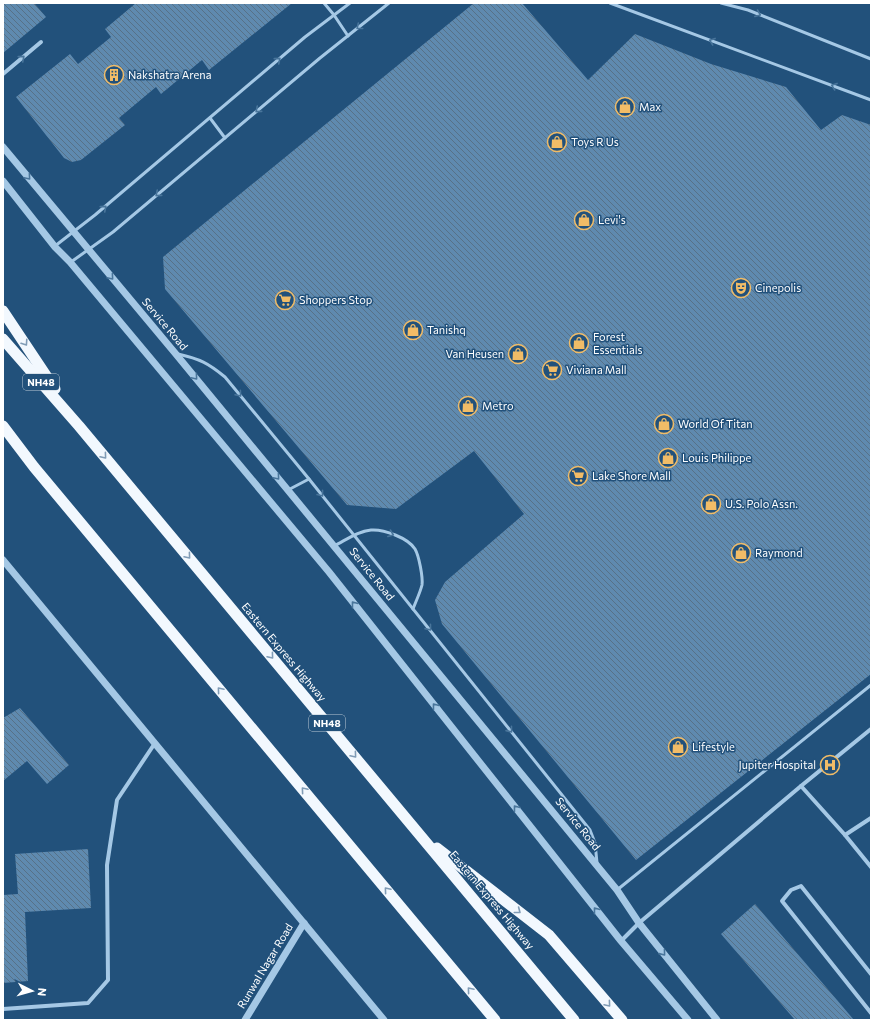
<svg xmlns="http://www.w3.org/2000/svg" width="874" height="1023" viewBox="0 0 874 1023" font-family="Commissioner,sans-serif">
<defs>
<pattern id="building-back-hatch" width="6" height="6" patternUnits="userSpaceOnUse"><rect width="6" height="6" fill="#5f8aaf"/><path d="M-1 5l2 2M0 0l6 6M5-1l2 2" fill="none" stroke="#577187"/></pattern>
</defs>
<rect width="100%" height="100%" fill="#22517b"/>
<g fill="url(#building-back-hatch)">
<path d="M3,3H34L46,17L3,53Z"/>
<path d="M136,3H292L209,70L202,60L161,94L156,87L119,118L125,125L81,160L72,162L64,158L16,97L70,54L78,64L111,37L105,29Z"/>
<path d="M474,3H522L588,80L635,34L711,64L786,87L821,130L842,115L871,125V674L636,860L442,624L435,600L445,582L524,514L474,451L396,509L347,505L165,289L163,257Z"/>
<path d="M20,708L69,765L47,784L27,761L3,781V718Z"/>
<path d="M88,849L91,908L25,912L28,981L3,983V895L18,894L15,854Z"/>
<path d="M755,904L837,1000L854,1020H795L721,934Z"/>
</g>
<g fill="none" stroke-linecap="round" stroke-linejoin="round">
<g stroke="#a5c8e5" stroke-width="3">
<path d="M324,3L334,15L348,36"/>
<path d="M610,3L871,100"/>
<path d="M721,3L748,10L871,59"/>
<path d="M210,118L225,138"/>
<path d="M55,246L95,215L305,37L350,3"/>
<path d="M71,262L113,232L320,58L389,3"/>
<path d="M178,354C200,359 208,363 225,377L309,479L590,830L595,843L597,863"/>
<path d="M288,490L309,479"/>
<path d="M334,546C346,540 358,531 371,530C384,529 408,538 415,549C419,556 423,577 422,585C420,593 416,601 413,609"/>
<path d="M617,890L871,685"/>
</g>
<g stroke="#a5c8e5" stroke-width="4">
<path d="M3,74L41,42"/>
<path d="M801,786L871,729"/>
<path d="M845,835L871,818"/>
<path d="M621,941L639,923L801,786L845,835L871,867"/>
<path d="M871,974L801,886L791,890L782,901L871,1013"/>
<path d="M3,1009L88,1003L108,980L107,865L117,800L155,743"/>
</g>
<g stroke="#a5c8e5" stroke-width="7">
<path d="M3,147L175,353L617,890L639,923L717,1020"/>
<path d="M3,181L55,247L70,262L329,572L621,941L688,1020"/>
<path d="M3,560L384,1020"/>
<path d="M245,1020L304,923"/>
</g>
<g stroke="#f2f8fe" stroke-width="11">
<path d="M3,311L55,389"/>
<path d="M3,339L79,426L574,1020"/>
<path d="M3,426L34,467L495,1020"/>
<path d="M437,848L549,935L622,1020"/>
</g>
</g>
<defs><path id="oneway-chevron" d="M-2-3.5L2.5 0L-2 3.5" fill="none" stroke-width="1.6" stroke-linecap="round" stroke-linejoin="round"/></defs>
<g stroke="#49759b">
<use href="#oneway-chevron" transform="translate(758 14) rotate(22)"/>
<use href="#oneway-chevron" transform="translate(359 27) rotate(141)"/>
<use href="#oneway-chevron" transform="translate(712 41) rotate(-160)"/>
<use href="#oneway-chevron" transform="translate(22 58) rotate(-40)"/>
<use href="#oneway-chevron" transform="translate(278 60) rotate(-40)"/>
<use href="#oneway-chevron" transform="translate(834 86) rotate(-160)"/>
<use href="#oneway-chevron" transform="translate(258 110) rotate(140)"/>
<use href="#oneway-chevron" transform="translate(28 177) rotate(50)"/>
<use href="#oneway-chevron" transform="translate(158 194) rotate(140)"/>
<use href="#oneway-chevron" transform="translate(104 208) rotate(-40)"/>
<use href="#oneway-chevron" transform="translate(111 277) rotate(50)"/>
<use href="#oneway-chevron" transform="translate(195 377) rotate(50)"/>
<use href="#oneway-chevron" transform="translate(239 394) rotate(50)"/>
<use href="#oneway-chevron" transform="translate(277 477) rotate(50)"/>
<use href="#oneway-chevron" transform="translate(321 494) rotate(52)"/>
<use href="#oneway-chevron" transform="translate(391 534) rotate(21)"/>
<use href="#oneway-chevron" transform="translate(354 604) rotate(-128)"/>
<use href="#oneway-chevron" transform="translate(429 628) rotate(51)"/>
<use href="#oneway-chevron" transform="translate(435 706) rotate(-128)"/>
<use href="#oneway-chevron" transform="translate(510 730) rotate(51)"/>
<use href="#oneway-chevron" transform="translate(516 808) rotate(-128)"/>
<use href="#oneway-chevron" transform="translate(596 910) rotate(-128)"/>
<use href="#oneway-chevron" transform="translate(663 953) rotate(51)"/>
</g>
<g stroke="#809cb6">
<use href="#oneway-chevron" transform="translate(25 343) rotate(56)"/>
<use href="#oneway-chevron" transform="translate(104 456) rotate(50)"/>
<use href="#oneway-chevron" transform="translate(188 556) rotate(50)"/>
<use href="#oneway-chevron" transform="translate(271 656) rotate(50)"/>
<use href="#oneway-chevron" transform="translate(220 690) rotate(-130)"/>
<use href="#oneway-chevron" transform="translate(354 755) rotate(50)"/>
<use href="#oneway-chevron" transform="translate(304 790) rotate(-130)"/>
<use href="#oneway-chevron" transform="translate(387 890) rotate(-130)"/>
<use href="#oneway-chevron" transform="translate(518 911) rotate(38)"/>
<use href="#oneway-chevron" transform="translate(470 990) rotate(-130)"/>
<use href="#oneway-chevron" transform="translate(608 1004) rotate(50)"/>
</g>
<defs>
<g id="building-ring" transform="scale(1)"><circle r="9.5" fill="#22517b" stroke="#f1bc67" stroke-width="1.5"/><path d="M-4-6H4V6H1V3H-1V6H-4ZM-2.5-4.3h1.7v1.8h-1.7ZM.8-4.3h1.7v1.8H.8ZM-2.5-1h1.7V.8h-1.7ZM.8-1h1.7V.8H.8Z" fill="#f1bc67"/></g>
<g id="shop-ring" transform="scale(1)"><circle r="9.5" fill="#22517b" stroke="#f1bc67" stroke-width="1.5"/><path d="M-5-2.5h2.3a2.7 3.5 0 0 1 5.4 0H5L5.5 6h-11ZM-1.5-2.5h3a1.5 2.3 0 0 0-3 0Z" fill="#f1bc67"/></g>
<g id="theatre-ring" transform="scale(1)"><circle r="9.5" fill="#22517b" stroke="#f1bc67" stroke-width="1.5"/><path d="M-5-5.5Q0-4 5-5.5V0Q5 5 0 6Q-5 5-5 0ZM-3.3-2.5H-1v1.5H-3.3ZM1-2.5H3.3v1.5H1ZM-2.8 1Q0 5.5 2.8 1Z" fill="#f1bc67"/></g>
<g id="supermarket-ring" transform="scale(1)"><circle r="9.5" fill="#22517b" stroke="#f1bc67" stroke-width="1.5"/><path d="M-6-5.5h2.5l.6 2H6L4.5 2H-2.5L-4.4-4H-6ZM-1.5 3.2a1.3 1.3 0 1 0 .1 0ZM3 3.2a1.3 1.3 0 1 0 .1 0Z" fill="#f1bc67"/></g>
<g id="hospital-ring" transform="scale(1)"><circle r="9.5" fill="#22517b" stroke="#f1bc67" stroke-width="1.5"/><path d="M-5-5h3v3.5h4V-5h3V5h-3V1.5h-4V5h-3Z" fill="#f1bc67"/></g>
</defs>
<g fill-rule="evenodd">
<use href="#building-ring" x="114" y="75"/>
<use href="#shop-ring" x="625" y="107"/>
<use href="#shop-ring" x="557" y="142"/>
<use href="#shop-ring" x="584" y="220"/>
<use href="#theatre-ring" x="741" y="288"/>
<use href="#supermarket-ring" x="285" y="300"/>
<use href="#shop-ring" x="413" y="330"/>
<use href="#shop-ring" x="579" y="343"/>
<use href="#shop-ring" x="518" y="354"/>
<use href="#supermarket-ring" x="552" y="370"/>
<use href="#shop-ring" x="468" y="406"/>
<use href="#shop-ring" x="664" y="424"/>
<use href="#shop-ring" x="668" y="458"/>
<use href="#supermarket-ring" x="578" y="476"/>
<use href="#shop-ring" x="711" y="504"/>
<use href="#shop-ring" x="741" y="553"/>
<use href="#shop-ring" x="678" y="747"/>
<use href="#hospital-ring" x="830" y="765"/>
</g>
<g text-anchor="middle" stroke-width="3" stroke-linejoin="round" paint-order="stroke">
<g fill="#22517b" stroke="#bdcbd7" stroke-width="1">
<rect x="23" y="374" width="36" height="16" rx="3"/>
<rect x="309" y="715" width="36" height="16" rx="3"/>
</g>
<g font-size="10" font-weight="bold" fill="#fff">
<text x="41" y="386">NH48</text>
<text x="327" y="727">NH48</text>
</g>
<g font-size="11" fill="#fff" stroke="#22517b" text-anchor="start">
<text x="128" y="79">Nakshatra Arena</text>
<text x="639" y="111">Max</text>
<text x="571" y="146">Toys R Us</text>
<text x="598" y="224">Levi's</text>
<text x="755" y="292">Cinepolis</text>
<text x="299" y="304">Shoppers Stop</text>
<text x="427" y="334">Tanishq</text>
<text x="593" y="341">Forest<tspan x="593" dy="13">Essentials</tspan></text>
<text x="504" y="358" text-anchor="end">Van Heusen</text>
<text x="566" y="374">Viviana Mall</text>
<text x="482" y="410">Metro</text>
<text x="678" y="428">World Of Titan</text>
<text x="682" y="462">Louis Philippe</text>
<text x="592" y="480">Lake Shore Mall</text>
<text x="725" y="508">U.S. Polo Assn.</text>
<text x="755" y="557">Raymond</text>
<text x="692" y="751">Lifestyle</text>
<text x="816" y="769" text-anchor="end">Jupiter Hospital</text>
</g>
<g font-size="11" fill="#fff" stroke="#22517b">
<text transform="translate(165 324) rotate(50)" y="4">Service Road</text>
<text transform="translate(372 574) rotate(51)" y="4">Service Road</text>
<text transform="translate(284 652) rotate(50)" y="4">Eastern Express Highway</text>
<text transform="translate(578 824) rotate(51)" y="4">Service Road</text>
<text transform="translate(492 900) rotate(50)" y="4">Eastern Express Highway</text>
<text transform="translate(265 966) rotate(-59)" y="4">Runwal Nagar Road</text>
</g>
</g>
<rect width="874" height="1023" fill="none" stroke="#ffffff" stroke-width="8"/>
<g transform="translate(32 991) rotate(96)" stroke="#22517b" stroke-width="3" paint-order="stroke">
<path d="M0-3L7 15L0 10L-7 15Z" fill="#ffffff"/>
<text y="-6" font-size="11" font-weight="bold" text-anchor="middle" fill="#ffffff">N</text>
</g>
</svg>
